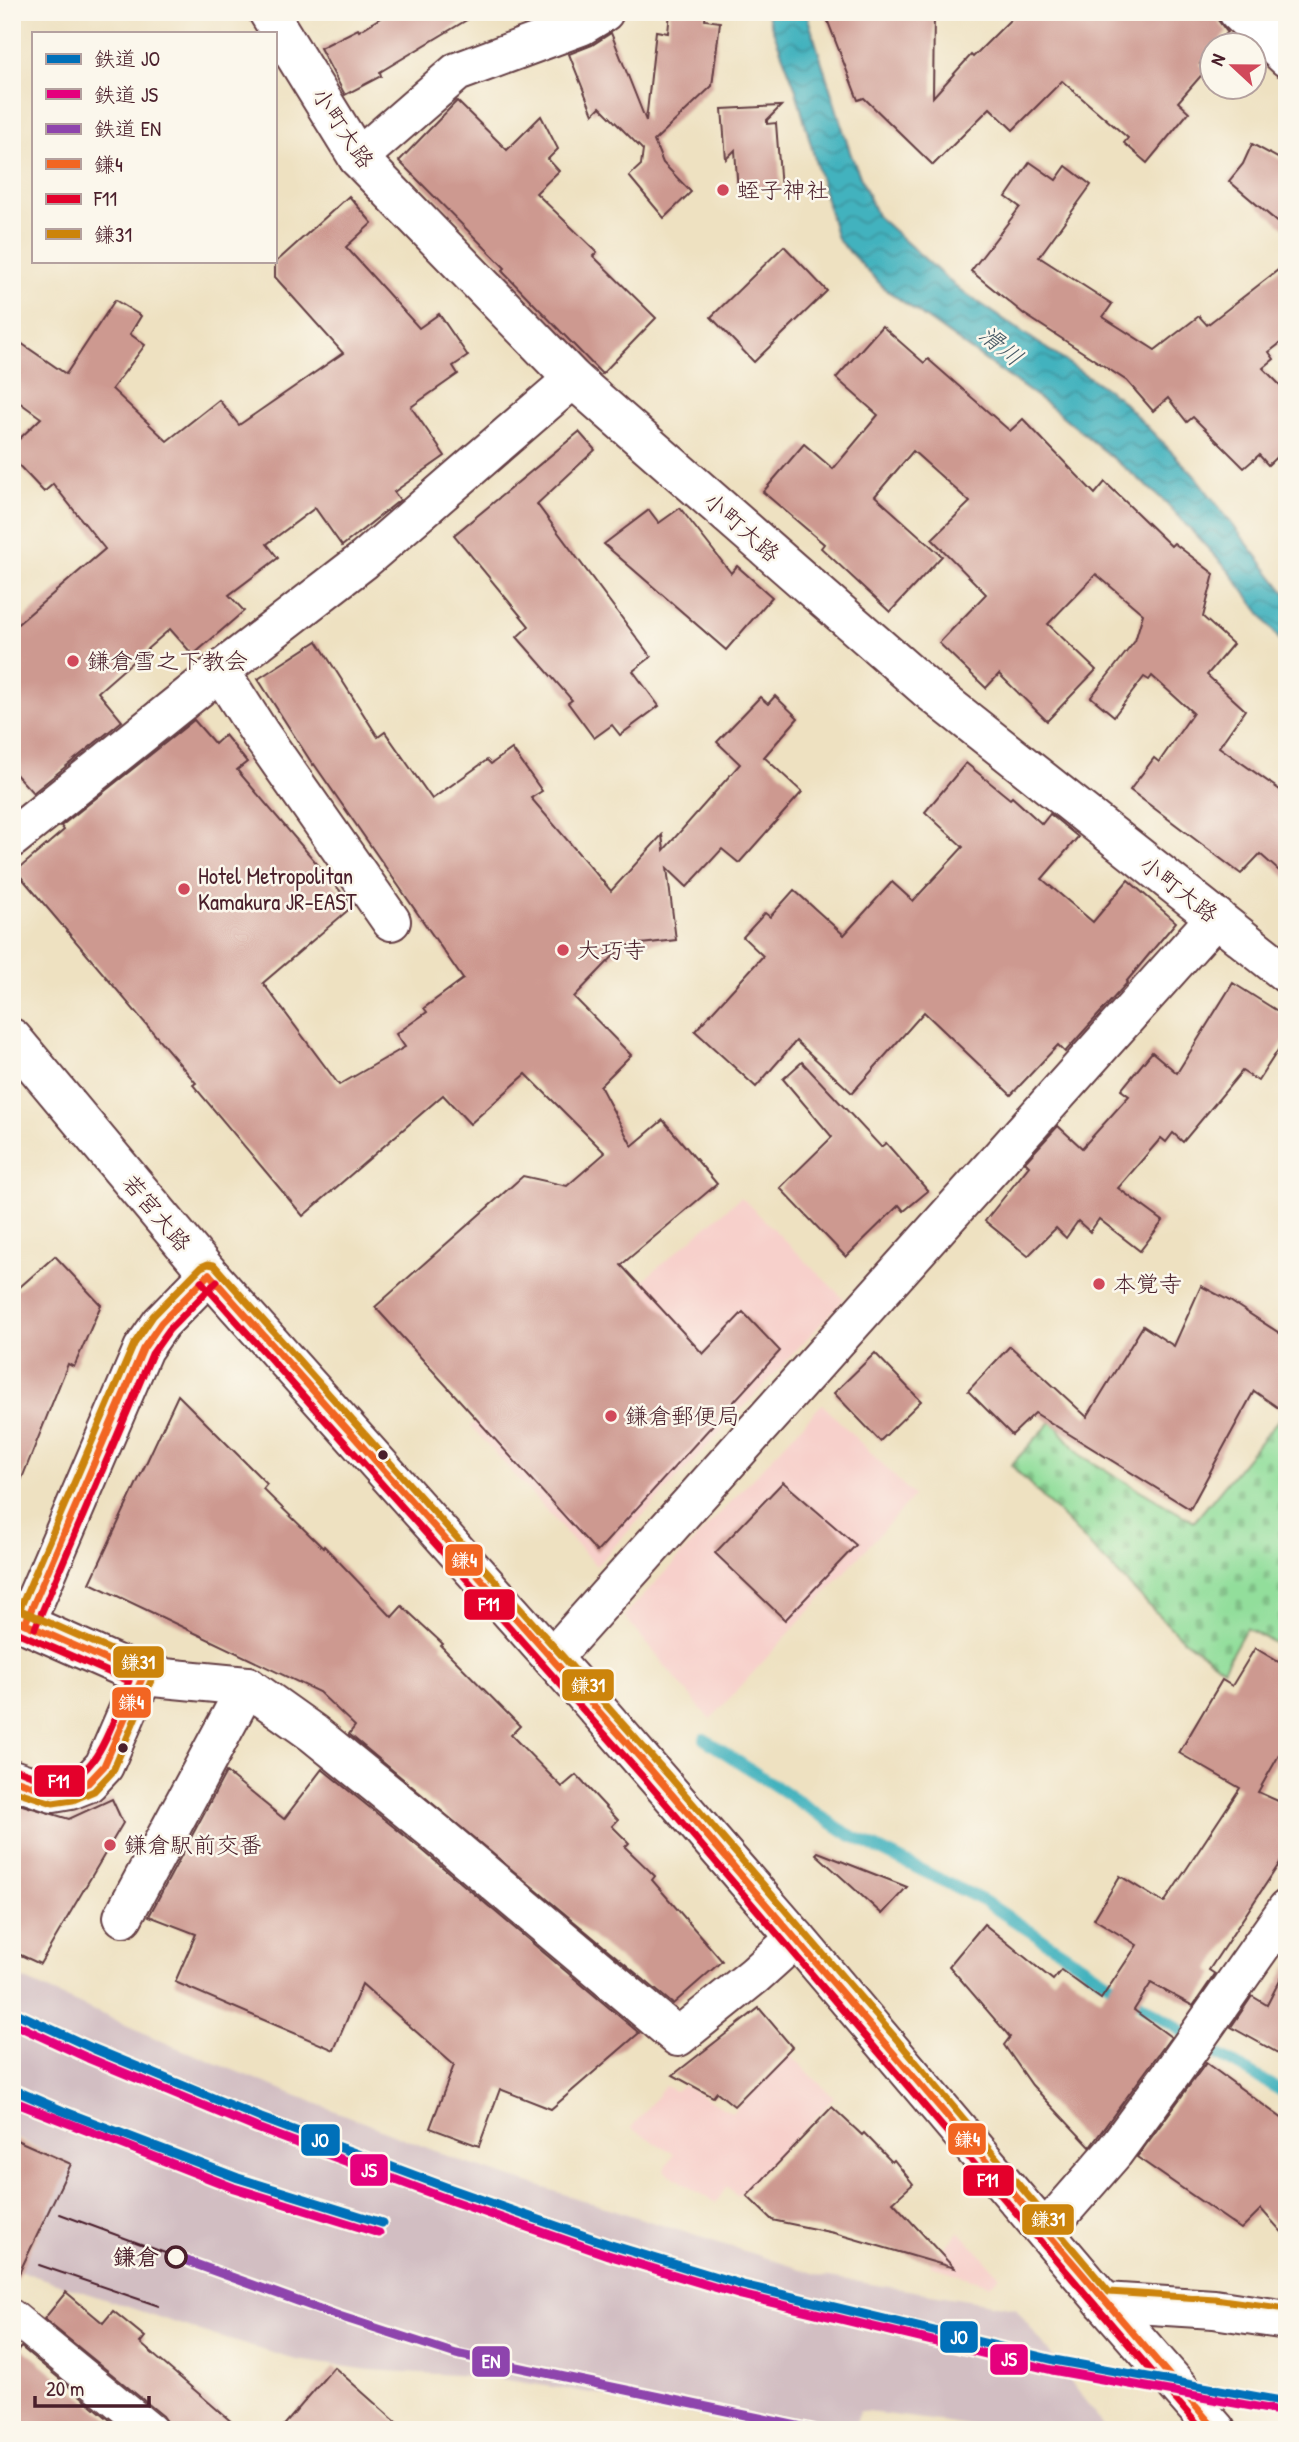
<svg xmlns="http://www.w3.org/2000/svg" width="1299" height="2442" viewBox="0 0 1299 2442" font-family="'Patrick Hand','Klee One',sans-serif">
<defs>
<pattern id="cemetery-stones" width="16" height="16" patternUnits="userSpaceOnUse" patternTransform="scale(1.75)"><rect width="16" height="16" fill="#92de9b"/><path d="M2 7V4a2 2 0 0 1 4 0v3zM10 15v-3a2 2 0 0 1 4 0v3z" fill="#7fbe86"/></pattern>
<pattern id="water-waves" width="16" height="10" patternUnits="userSpaceOnUse" patternTransform="scale(1.75)"><rect width="16" height="10" fill="#43b2be"/><path d="M0 5q4-4 8 0t8 0" fill="none" stroke="#3a909b"/></pattern>
</defs>
<rect width="100%" height="100%" fill="#fbf7ec"/>
<filter id="ink" filterUnits="userSpaceOnUse"><feTurbulence type="fractalNoise" baseFrequency=".0143" numOctaves="2"/><feDisplacementMap in="SourceGraphic" scale="14" xChannelSelector="R" yChannelSelector="G"/><feConvolveMatrix kernelMatrix="1 2 1 2 8 2 1 2 1" color-interpolation-filters="sRGB"/></filter>
<filter id="wash" filterUnits="userSpaceOnUse"><feTurbulence type="fractalNoise" baseFrequency=".00686" numOctaves="4" result="noise"/><feDisplacementMap in="SourceGraphic" scale="28" xChannelSelector="R" yChannelSelector="G"/><feGaussianBlur stdDeviation="1.57" result="paint"/><feColorMatrix in="noise" values="0 0 0 0 0 0 0 0 0 0 0 0 0 0 0 0 0 1.4 0 .05"/><feComposite in="paint" operator="in"/></filter>
<g filter="url(#wash)">
<rect width="100%" height="100%" fill="#eee1c1"/>
<g fill="#f7d0cb">
<path d="M741,1197L844,1299L596,1566L471,1426Z"/>
<path d="M822,1404L914,1496L710,1720L624,1616Z"/>
<path d="M790,2054L834,2098L737,2197L727,2186L716,2203L687,2186L664,2170L674,2154L631,2128L665,2086L675,2091L683,2085L732,2113Z"/>
<path d="M959,2231L1000,2276L990,2285L930,2265Z"/>
</g>
<path fill="#d2bec2" d="M12,1974L173,2046L465,2163L823,2276L1016,2308L1107,2430H1011L860,2411L855,2425L869,2430H768L623,2398L488,2377L369,2370L296,2360L212,2335L17,2270L32,2247L71,2164L12,2136Z"/>
<path fill="url(#cemetery-stones)" stroke="#6e7e63" stroke-width="2" d="M1287,1409V1645L1284,1648L1246,1628L1223,1669L1177,1634L1011,1465L1052,1421L1082,1456L1194,1522Z"/>
<path fill="url(#water-waves)" stroke="#466874" stroke-width="2" d="M766,12H806L851,155L877,216L956,287L1118,397L1194,475L1287,595V650L1230,572L1161,498L1054,409L885,289L837,239L795,87Z"/>
<g fill="none" stroke-linecap="round" stroke-linejoin="round">
<path stroke="#43b2be" stroke-width="12" d="M704,1739L848,1834L984,1901L1214,2052L1287,2094"/>
</g>
<g id="blocks">
<g fill="#cd9990">
<path d="M390,12H480L380,72L381,76L345,95L320,48L358,29L359,31Z"/>
<path d="M670,12H706L705,20L720,22L712,86L654,141L663,163L691,192L664,218L629,176L641,165L643,150L600,107L593,114L569,54L592,45L611,33L646,121L656,31L668,33Z"/>
<path d="M844,12H934L933,97L971,55L973,57L1018,12H1217V19L1227,32L1215,46H1212V50L1200,64L1206,70L1178,102L1189,112L1147,163L1124,143L1128,138L1062,81L1013,130L990,108L933,165L864,98L858,100L827,19Z"/>
<path d="M457,101L507,150L541,116L558,149L548,159L559,171L536,193L597,252L593,256L656,318L602,374L502,271L505,268L399,161Z"/>
<path d="M781,106L767,120V124L776,123L781,189L738,192L735,150L726,159L722,109Z"/>
<path d="M1252,144L1287,163V230L1229,181L1243,164Z"/>
<path d="M1030,162L1056,180L1066,166L1091,185L1039,257L1112,304L1103,317L1155,350L1199,316L1207,325L1287,263V338L1269,352L1274,359L1263,368L1287,392V447L1268,465L1259,455L1244,468L1193,417L1187,422L1168,398L1153,411L1127,381L1024,314L971,271L1020,207L1006,197Z"/>
<path d="M349,196L372,223L346,247L419,328L439,314L468,356L453,366L458,374L411,407L445,456L394,492L400,500L342,546L315,508L267,544L278,558L229,595L244,611L193,655L170,629L98,692L122,721L33,793L12,770V629L105,549L53,484L44,492L12,458V446L41,418L12,397V337L66,374L115,300L141,316L130,334L145,345L112,389L167,441L219,400L239,425L343,353L275,277V263Z"/>
<path d="M784,246L827,291L754,362L711,317Z"/>
<path d="M882,326L924,363L928,359L1010,431L1023,419L1095,494L1105,482L1171,546L1174,543L1214,574L1203,617L1233,644L1207,675L1245,710L1219,747L1287,795V878L1260,854L1241,874L1130,790L1154,758L1159,762L1193,713L1152,676L1149,680L1144,677L1114,716L1091,697L1135,641L1143,614L1096,574L1048,624L1096,670L1047,721L999,674L986,688L939,643L986,594L932,539L970,502L913,451L875,496L942,556L890,612L821,548L824,544L763,492L804,444L833,469L878,415L836,378Z"/>
<path d="M579,432L595,450L537,504L651,657L633,671L659,706L620,735L612,725L594,738L568,703L572,700L517,637L529,626L454,535Z"/>
<path d="M680,508L731,573L737,566L772,597L726,650L604,544L649,510L659,523Z"/>
<path d="M317,641L378,737L385,732L432,799L487,760L491,764L512,749L542,791L531,798L611,891L662,835L664,850L740,764L717,742L760,697L768,704L775,696L798,718L764,757L802,792L739,863L722,849L687,887L667,868L676,940L623,946L574,997L631,1055L600,1086L632,1146L663,1120L717,1184L621,1265L703,1354L743,1312L780,1351L597,1552L375,1307L523,1176L567,1186L605,1153L526,1074L470,1124L443,1095L303,1216L193,1085L196,1083L16,871L64,830L61,826L194,720L215,744L225,735L247,762L237,770L353,906L263,983L339,1085L405,1047L396,1034L427,1012L424,1008L463,979L314,764L313,765L258,679Z"/>
<path d="M966,763L1010,799L1012,797L1042,824L1050,814L1078,837L1042,879L1093,922L1128,880L1176,922L1126,982L1127,983L1065,1052L1058,1045L1011,1095L924,1012L852,1093L796,1041L756,1087L695,1031L763,956L743,937L765,913L770,917L794,890L844,935L892,882L913,901L963,847L925,812Z"/>
<path d="M1233,983L1287,1017V1036L1258,1081L1242,1071L1183,1142L1173,1133L1166,1142L1161,1138L1118,1188L1163,1221L1140,1251L1099,1219L1090,1232L1078,1221L1066,1238L1056,1228L1028,1256L985,1221L1029,1166L1025,1162L1058,1126L1082,1148L1129,1096L1121,1090L1152,1052L1177,1073Z"/>
<path d="M802,1062L881,1147L886,1143L928,1191L904,1211L899,1205L846,1257L780,1188L832,1137L783,1079Z"/>
<path d="M55,1256L101,1305L74,1367L68,1364L14,1498L12,1294Z"/>
<path d="M1201,1286L1230,1301L1287,1338V1414L1254,1391L1190,1509L1035,1413L1012,1435L968,1391L1010,1346L1087,1417L1143,1326L1174,1346Z"/>
<path d="M875,1353L921,1401L880,1441L834,1393Z"/>
<path d="M178,1395L267,1484L263,1489L323,1548L324,1546L392,1617L402,1606L443,1644L441,1646L520,1726L511,1735L562,1787L576,1775L618,1820L612,1826L629,1843L625,1847L655,1876L652,1880L722,1961L673,2004L349,1734L355,1726L319,1692L90,1583Z"/>
<path d="M783,1482L856,1545L785,1620L715,1553Z"/>
<path d="M1255,1648L1287,1667V1741L1258,1792L1287,1805V1852L1209,1970L1215,1974L1193,2006L1151,1983L1134,2010L1171,2037L1090,2147L1032,2085L1004,2045L1010,2037L949,1966L984,1924L1053,1980L1061,1970L1101,1999L1137,1945L1094,1919L1120,1876L1164,1903L1240,1788L1179,1753L1222,1680L1232,1686Z"/>
<path d="M322,1769L421,1849L639,2033L551,2109L500,2089L479,2146L430,2128L454,2065L362,1984L334,2050L175,1982L196,1934L149,1916L226,1772L284,1819Z"/>
<path d="M112,1799L123,1823L40,1964L12,1951V1802L69,1819Z"/>
<path d="M818,1852L907,1887L882,1914L816,1854Z"/>
<path d="M1287,1966V2058L1231,2027L1252,1996L1267,2005Z"/>
<path d="M759,2008L792,2047L734,2106L717,2092L713,2097L673,2075Z"/>
<path d="M1206,2063L1287,2122V2238L1261,2209L1241,2229L1137,2157Z"/>
<path d="M832,2107L862,2135L864,2133L892,2162L894,2160L913,2184L893,2202L954,2268L834,2233L772,2220L747,2196Z"/>
<path d="M12,2138L71,2164L12,2288Z"/>
<path d="M66,2292L103,2323L113,2311L145,2337L140,2343L241,2430H169L168,2423L163,2416L44,2319Z"/>
<path d="M21,2347L122,2430H12V2358Z"/>
<path d="M334,2367L405,2430H280Z"/>
</g>
</g>
</g>
<g filter="url(#ink)">
<use href="#blocks" fill-opacity="0" stroke="#633c42" stroke-width="2"/>
<g fill="none" stroke-linecap="round" stroke-linejoin="round">
<g stroke="#633c42" stroke-width="35">
<path id="pedestrian" d="M12,2316L151,2430"/>
</g>
<g stroke="#633c42" stroke-width="42">
<g id="minor">
<path d="M1238,12L1287,58"/>
<path d="M358,158L457,72L581,26L604,12"/>
<path d="M220,671L261,735L391,921"/>
<path d="M12,838L220,671L364,560L573,379"/>
<path d="M12,1618L143,1676L104,1766L88,1783L70,1790L53,1793L12,1779"/>
<path d="M552,1658L1216,917"/>
<path d="M143,1676L247,1686L313,1733L435,1832L678,2037L755,1975L796,1938"/>
<path d="M123,1917L247,1686"/>
<path d="M1045,2231L1114,2152L1172,2073L1287,1909"/>
</g>
</g>
<g stroke="#633c42" stroke-width="42">
<g id="tertiary">
<path d="M268,12L358,158L573,379L926,688L1287,974"/>
<path d="M1104,2302L1214,2309L1287,2320"/>
</g>
</g>
<g stroke="#633c42" stroke-width="42">
<path id="secondary" d="M25,1624L143,1349L161,1323L209,1274"/>
</g>
<g stroke="#633c42" stroke-width="42">
<path id="primary" d="M12,1038L209,1274L591,1702L796,1938L1104,2302L1216,2430"/>
</g>
<use href="#pedestrian" stroke="#fff" stroke-width="32"/>
<use href="#minor" stroke="#fff" stroke-width="38"/>
<use href="#tertiary" stroke="#fff" stroke-width="38"/>
<use href="#secondary" stroke="#fff" stroke-width="38"/>
<use href="#primary" stroke="#fff" stroke-width="38"/>
<g stroke="#4a1f2b" stroke-width="2">
<path d="M60,2214L176,2257"/>
<path d="M39,2265L159,2306"/>
</g>
<g stroke="#fbf7ec" stroke-width="12">
<g id="bus-1">
<path d="M209,1274L651,1770L1216,2430"/>
<path d="M12,1618L143,1676L104,1766L88,1783L70,1790L53,1793L12,1779"/>
<path d="M25,1624L143,1349L161,1323L209,1274"/>
</g>
</g>
<g stroke="#fbf7ec" stroke-width="12">
<g id="bus-2">
<path d="M201,1281L643,1777L1202,2430"/>
<path d="M35,1628L152,1354L169,1330L217,1281"/>
<path d="M12,1630L129,1681C116,1712 96,1790 52,1781C40,1779 27,1773 15,1769"/>
</g>
</g>
<g stroke="#fbf7ec" stroke-width="12">
<g id="bus-3">
<path d="M15,1620L134,1344L153,1316L201,1267L208,1264L214,1265L670,1777L893,2035L1109,2292L1215,2299L1287,2309"/>
<path d="M12,1790L53,1803L73,1800L94,1791L113,1771L153,1676L152,1670L147,1666L16,1608"/>
</g>
</g>
<use href="#bus-1" stroke="#f26522" stroke-width="7"/>
<use href="#bus-2" stroke="#e4002b" stroke-width="7"/>
<use href="#bus-3" stroke="#cc840b" stroke-width="7"/>
<g stroke="#fbf7ec" stroke-width="14">
<g id="rail-1">
<path d="M12,2011L92,2048L261,2118L451,2189L611,2245L743,2285L1054,2360L1287,2402"/>
<path d="M12,2089L63,2111L238,2178L382,2223"/>
</g>
</g>
<g stroke="#fbf7ec" stroke-width="14">
<g id="rail-2">
<path d="M12,2023L88,2058L257,2128L447,2199L608,2255L741,2295L1052,2370L1285,2412"/>
<path d="M12,2101L234,2188L379,2233"/>
</g>
</g>
<g stroke="#fbf7ec" stroke-width="14">
<path id="rail-3" d="M176,2257L339,2316L456,2354L816,2430"/>
</g>
<use href="#rail-1" stroke="#0070b9" stroke-width="9"/>
<use href="#rail-2" stroke="#e5007d" stroke-width="9"/>
<use href="#rail-3" stroke="#8e44ad" stroke-width="9"/>
</g>
</g>
<g fill="#d1495b" stroke="#fbf7ec" stroke-width="2.5">
<circle cx="723" cy="190" r="7"/>
<circle cx="73" cy="661" r="7"/>
<circle cx="184" cy="889" r="7"/>
<circle cx="563" cy="950" r="7"/>
<circle cx="1099" cy="1284" r="7"/>
<circle cx="611" cy="1416" r="7"/>
<circle cx="110" cy="1845" r="7"/>
</g>
<g fill="#4a1f2b" stroke="#fbf7ec" stroke-width="2.5">
<circle cx="383" cy="1455" r="6"/>
<circle cx="123" cy="1748" r="6"/>
</g>
<circle fill="#fbf7ec" stroke="#4a1f2b" stroke-width="3.5" cx="176" cy="2257" r="10"/>
<g text-anchor="middle" stroke-width="5" stroke-linejoin="round" paint-order="stroke">
<g font-size="23" fill="#4a1f2b" stroke="#fbf7ec">
<text transform="translate(343 128) rotate(56)" y="8">小町大路</text>
<text transform="translate(742 527) rotate(41)" y="8">小町大路</text>
<text transform="translate(1179 889) rotate(38)" y="8">小町大路</text>
<text transform="translate(157 1213) rotate(50)" y="8">若宮大路</text>
</g>
<g font-size="23" fill="#4a1f2b" stroke="#fbf7ec" text-anchor="start">
<text x="737" y="198">蛭子神社</text>
<text x="87" y="669">鎌倉雪之下教会</text>
<text x="198" y="884">Hotel Metropolitan<tspan x="198" dy="26">Kamakura JR-EAST</tspan></text>
<text x="577" y="958">大巧寺</text>
<text x="1113" y="1292">本覚寺</text>
<text x="625" y="1424">鎌倉郵便局</text>
<text x="124" y="1853">鎌倉駅前交番</text>
</g>
<g font-size="23" font-weight="bold" fill="#4a1f2b" stroke="#fbf7ec" text-anchor="end">
<text x="159" y="2265">鎌倉</text>
</g>
<g font-size="24" font-style="italic" fill="#475a66" stroke="#fbf7ec">
<text transform="translate(1001 346) rotate(39)" y="8">滑川</text>
</g>
</g>
<g stroke="#fbf7ec" stroke-width="2.5">
<rect x="444" y="1543" width="40" height="34" rx="7" fill="#f26522"/>
<rect x="463" y="1588" width="53" height="33" rx="7" fill="#e4002b"/>
<rect x="112" y="1645" width="53" height="34" rx="7" fill="#cc840b"/>
<rect x="561" y="1668" width="54" height="34" rx="7" fill="#cc840b"/>
<rect x="111" y="1686" width="41" height="33" rx="7" fill="#f26522"/>
<rect x="33" y="1764" width="53" height="34" rx="7" fill="#e4002b"/>
<rect x="947" y="2122" width="40" height="34" rx="7" fill="#f26522"/>
<rect x="300" y="2123" width="41" height="34" rx="7" fill="#0070b9"/>
<rect x="349" y="2153" width="40" height="34" rx="7" fill="#e5007d"/>
<rect x="962" y="2164" width="53" height="33" rx="7" fill="#e4002b"/>
<rect x="1021" y="2203" width="54" height="33" rx="7" fill="#cc840b"/>
<rect x="939" y="2320" width="40" height="34" rx="7" fill="#0070b9"/>
<rect x="989" y="2343" width="40" height="33" rx="7" fill="#e5007d"/>
<rect x="471" y="2345" width="40" height="33" rx="7" fill="#8e44ad"/>
</g>
<g font-size="19" text-anchor="middle" font-weight="bold" fill="#fff">
<text x="464" y="1567">鎌4</text>
<text x="489" y="1611">F11</text>
<text x="138" y="1669">鎌31</text>
<text x="588" y="1692">鎌31</text>
<text x="131" y="1709">鎌4</text>
<text x="59" y="1788">F11</text>
<text x="967" y="2146">鎌4</text>
<text x="320" y="2147">JO</text>
<text x="369" y="2177">JS</text>
<text x="988" y="2187">F11</text>
<text x="1048" y="2226">鎌31</text>
<text x="959" y="2344">JO</text>
<text x="1009" y="2366">JS</text>
<text x="491" y="2368">EN</text>
</g>
<rect width="1299" height="2442" fill="none" stroke="#fbf7ec" stroke-width="42"/>
<rect x="32" y="32" width="245" height="231" fill="#fbf7ec" stroke="#b4a19f" stroke-width="2"/>
<rect x="46" y="54" width="35" height="10" fill="#0070b9" stroke="#b4a19f" stroke-width="2"/>
<text x="94" y="66" font-size="21" fill="#4a1f2b">鉄道 JO</text>
<rect x="46" y="89" width="35" height="10" fill="#e5007d" stroke="#b4a19f" stroke-width="2"/>
<text x="94" y="102" font-size="21" fill="#4a1f2b">鉄道 JS</text>
<rect x="46" y="124" width="35" height="10" fill="#8e44ad" stroke="#b4a19f" stroke-width="2"/>
<text x="94" y="136" font-size="21" fill="#4a1f2b">鉄道 EN</text>
<rect x="46" y="159" width="35" height="10" fill="#f26522" stroke="#b4a19f" stroke-width="2"/>
<text x="94" y="172" font-size="21" fill="#4a1f2b">鎌4</text>
<rect x="46" y="194" width="35" height="10" fill="#e4002b" stroke="#b4a19f" stroke-width="2"/>
<text x="94" y="206" font-size="21" fill="#4a1f2b">F11</text>
<rect x="46" y="229" width="35" height="10" fill="#cc840b" stroke="#b4a19f" stroke-width="2"/>
<text x="94" y="242" font-size="21" fill="#4a1f2b">鎌31</text>
<g transform="translate(1233 66) rotate(292)"><circle r="33" fill="#fbf7ec" stroke="#b4a19f" stroke-width="2"/>
<path d="M0-5L12 26L0 18L-12 26Z" fill="#d1495b"/>
<text y="-10" font-size="19" font-weight="bold" text-anchor="middle" fill="#4a1f2b">N</text>
</g>
<path d="M35 2396v10h114v-10" fill="none" stroke="#4a1f2b" stroke-width="3.5"/>
<text x="46" y="2396" font-size="21" fill="#4a1f2b" stroke="#fbf7ec" stroke-width="5" paint-order="stroke">20 m</text>
</svg>
